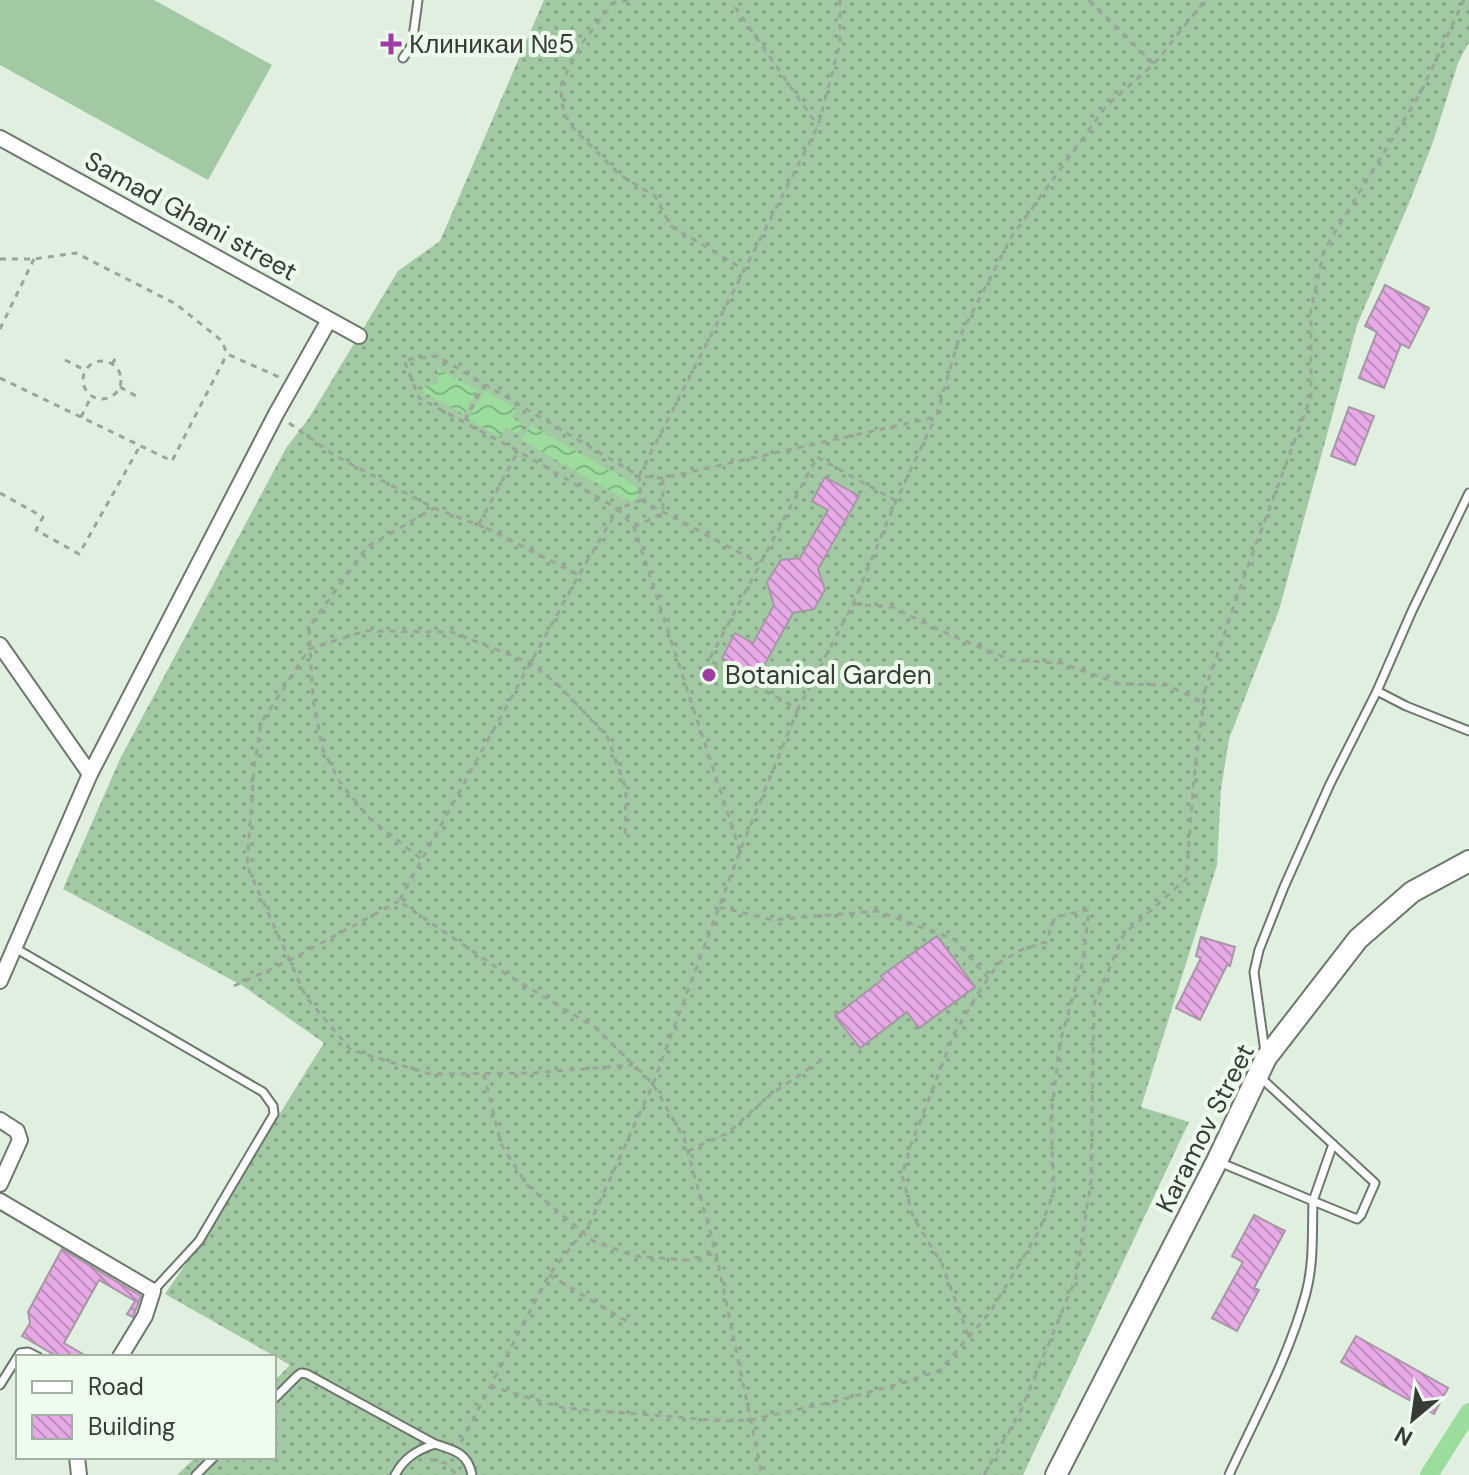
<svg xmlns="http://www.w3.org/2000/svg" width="1469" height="1475" viewBox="0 0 1469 1475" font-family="'DM Sans',sans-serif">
<defs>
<pattern id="garden-dots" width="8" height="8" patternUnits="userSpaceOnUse" patternTransform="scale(2)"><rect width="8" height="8" fill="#a2c9a3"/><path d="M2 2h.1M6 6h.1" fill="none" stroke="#85a486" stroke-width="1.8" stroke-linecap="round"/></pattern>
<pattern id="water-waves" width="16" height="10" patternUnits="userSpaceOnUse" patternTransform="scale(2)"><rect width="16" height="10" fill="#9cdd9e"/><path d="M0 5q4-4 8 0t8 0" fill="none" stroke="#80b482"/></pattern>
<pattern id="building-back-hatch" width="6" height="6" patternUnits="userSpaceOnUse" patternTransform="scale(2)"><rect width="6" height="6" fill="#e8a9e7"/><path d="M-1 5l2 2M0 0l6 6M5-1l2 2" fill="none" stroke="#bd8bbc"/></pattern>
</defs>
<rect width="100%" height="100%" fill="#e1efe1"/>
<path fill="url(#garden-dots)" d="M544,0H1469V42L1458,63L1433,142L1409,203L1357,325L1279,610L1229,739L1221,789L1217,865L1141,1107L1189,1122L1023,1475H177L196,1457H274V1381L290,1365L165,1294C222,1213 271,1126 324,1043L243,986L63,889L120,759L286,448L309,418L398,271L440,241Z"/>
<path fill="#a2c9a3" d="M0,0H154L272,65L208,180L0,65Z"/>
<g fill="url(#water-waves)">
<path d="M438,369L477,390L464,414L423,392L425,387L439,383L437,372Z"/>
<path d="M485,391L516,408L512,418L524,425L518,434L506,428L500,437L468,419Z"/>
<path d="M531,425L636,486L639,492L637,498L631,502L628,501L522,440Z"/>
</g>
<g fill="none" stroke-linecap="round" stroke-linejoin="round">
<path stroke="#9cdd9e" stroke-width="18" d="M1429,1475L1469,1412"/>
</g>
<g fill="url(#building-back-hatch)" stroke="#a598a4" stroke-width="2">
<path d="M1385,285L1429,308L1409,348L1401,344L1384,388L1359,378L1377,332L1365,326Z"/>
<path d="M1349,407L1374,416L1355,465L1331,456Z"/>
<path d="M825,477L859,496L818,569L825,590L814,609L793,613L757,678L722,658L735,633L753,643L774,605L767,582L781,560L800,558L828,510L812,501Z"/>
<path d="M937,936L975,987L919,1028L907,1012L860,1048L835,1016L883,979L881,976Z"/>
<path d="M1201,937L1235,947L1230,966L1227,965L1200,1020L1176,1008L1201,958L1196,956Z"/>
<path d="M1254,1215L1285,1231L1254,1288L1259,1290L1237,1331L1212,1318L1243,1262L1232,1256Z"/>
<path d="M62,1249L141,1296L133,1317L127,1314L135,1301L99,1280L64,1343L88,1357H58L22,1336L30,1323L28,1312Z"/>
<path d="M1356,1336L1448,1388L1434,1414L1341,1362Z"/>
</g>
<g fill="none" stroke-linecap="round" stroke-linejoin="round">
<g stroke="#6c786c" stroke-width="11">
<g id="lane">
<path d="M403,58L412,45L418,0"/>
<path d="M1377,691L1406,706L1469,731"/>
<path d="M15,948L263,1092L273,1106L274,1114L199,1241L153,1291"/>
<path d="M1265,1052L1254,972L1259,950L1284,887L1330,784L1377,691L1412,611L1469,493"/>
<path d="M1259,1076L1375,1183L1361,1215L1357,1219L1313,1201L1333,1144"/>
<path d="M1219,1162L1313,1201C1312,1232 1314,1263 1306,1293C1289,1357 1256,1416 1229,1475"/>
<path d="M0,1385L20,1353L28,1352L38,1357"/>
<path d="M274,1399L297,1376L301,1373L307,1374L435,1444C454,1450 468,1453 472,1475"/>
<path d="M196,1475L214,1457"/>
<path d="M395,1475C404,1458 417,1450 435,1444"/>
</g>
</g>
<g stroke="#6c786c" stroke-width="18">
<g id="street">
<path d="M0,138L359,336"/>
<path d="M0,645L90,774"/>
<path d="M0,981L90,774L276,414L329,320"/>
<path d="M0,1120L17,1131L20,1140L0,1184"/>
<path d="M0,1201L153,1291L145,1316L120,1357"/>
<path d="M77,1457L79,1475"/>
</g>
</g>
<g stroke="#6c786c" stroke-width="24">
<path id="secondary" d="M1056,1475L1217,1161L1266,1058L1358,939L1412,892L1469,861"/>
</g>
<g stroke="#9aa59a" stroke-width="3" stroke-dasharray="6 6" stroke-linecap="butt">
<path d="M628,0L613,3L579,47L560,87L564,114L575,130L620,175L655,196L671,226L745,270"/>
<path d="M840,0V43L818,126L639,476L663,478L936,417L959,338L1012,236L1107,105L1154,64L1205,0"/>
<path d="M1089,0L1154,64"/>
<path d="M735,7L818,126"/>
<path d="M0,259H34L76,253L176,304L222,341L227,354L279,377"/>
<path d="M0,329L34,259"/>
<path d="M65,360L85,370"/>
<circle cx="102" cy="380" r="19"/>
<path d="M112,364L118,354"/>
<path d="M0,378L172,461L227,354"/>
<path d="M120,387L136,396"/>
<path d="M81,417L91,397"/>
<path d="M465,420L484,385"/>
<path d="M289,423L334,455L434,508L486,528"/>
<path d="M0,493L43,517L36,530L79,554L140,446"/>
<path d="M641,500L759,563"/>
<path d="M896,501L817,457L709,660L798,709L853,604L896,501L935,418"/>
<path d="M479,524L518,451"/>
<path d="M634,527L663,513V478"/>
<path d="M486,528L579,575"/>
<path d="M853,604L892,607L948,634L1011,660L1061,663L1120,684L1167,685L1202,702"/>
<path d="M625,834L626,789L607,736L558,685L530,663L452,632L365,631L309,649L261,723L254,769L247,866L306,997L351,1050L430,1074L532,1073L633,1065"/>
<path d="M740,851L634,527L618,509L641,500L639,476L437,356L404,360L419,398L518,451L618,509L579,575L399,901L506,974L596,1028L653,1084L684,1138L716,1253L762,1475"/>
<path d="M420,858L368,817L340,782L323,750L313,699L309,627L367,547L434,508"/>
<path d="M719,907L773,920L877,911L954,939L988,978"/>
<path d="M234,986L290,960L399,901"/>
<path d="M484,1074L501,1144L527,1185L593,1241L634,1256L688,1260L716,1253"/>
<path d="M688,1151L728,1133L770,1095L826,1057"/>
<path d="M549,1275L628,1322"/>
<path d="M490,1386L564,1408L725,1421L751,1420L840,1400L902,1383L940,1370L991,1311L1039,1231L1054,1192L1051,1117L1060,1042L1083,961L1089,910L1055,917L1046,942L1021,950L999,963L980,990L954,1034L911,1145L902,1175L913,1217L942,1264L969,1337"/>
<path d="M461,1442L549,1275L590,1223L653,1084L740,851L798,709"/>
<path d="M430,1459L445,1463L457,1475"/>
<path d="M984,1475L1021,1410L1076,1278L1091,1181L1094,1004L1124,934L1186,879L1194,779L1205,690L1246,571L1311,397V309L1324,250L1421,92L1464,0"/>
</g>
<use href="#lane" stroke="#fff" stroke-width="7"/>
<use href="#street" stroke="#fff" stroke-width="14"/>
<use href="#secondary" stroke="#fff" stroke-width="20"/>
</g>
<g fill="#9f3ca1" stroke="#eefcee" stroke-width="3">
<path d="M387 32h8v8h8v8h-8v8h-8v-8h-8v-8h8z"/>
<circle cx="709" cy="675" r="8"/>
</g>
<g text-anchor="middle" stroke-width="8" stroke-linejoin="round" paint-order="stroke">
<g font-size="26" fill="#363b36" stroke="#eefcee" text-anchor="start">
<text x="409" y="53">Клиникаи №5</text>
<text x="725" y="684">Botanical Garden</text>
</g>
<g font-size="26" fill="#363b36" stroke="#eefcee">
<text transform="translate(191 216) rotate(29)" y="9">Samad Ghani street</text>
<text transform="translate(1205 1128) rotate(-63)" y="9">Karamov Street</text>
</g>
</g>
<rect x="16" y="1355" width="260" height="104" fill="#eefcee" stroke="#a4afa4" stroke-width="2"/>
<rect x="32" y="1381" width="40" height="12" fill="#ffffff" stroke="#a4afa4" stroke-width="2"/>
<text x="88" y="1395" font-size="24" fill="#363b36">Road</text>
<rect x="32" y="1415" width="40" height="24" fill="url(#building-back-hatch)" stroke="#a4afa4" stroke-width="2"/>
<text x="88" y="1435" font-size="24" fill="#363b36">Building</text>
<g transform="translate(1413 1419) rotate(209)" stroke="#eefcee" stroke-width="6" paint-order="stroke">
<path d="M0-6L14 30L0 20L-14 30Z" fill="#363b36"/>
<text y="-12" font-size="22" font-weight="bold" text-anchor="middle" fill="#363b36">N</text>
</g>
</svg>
